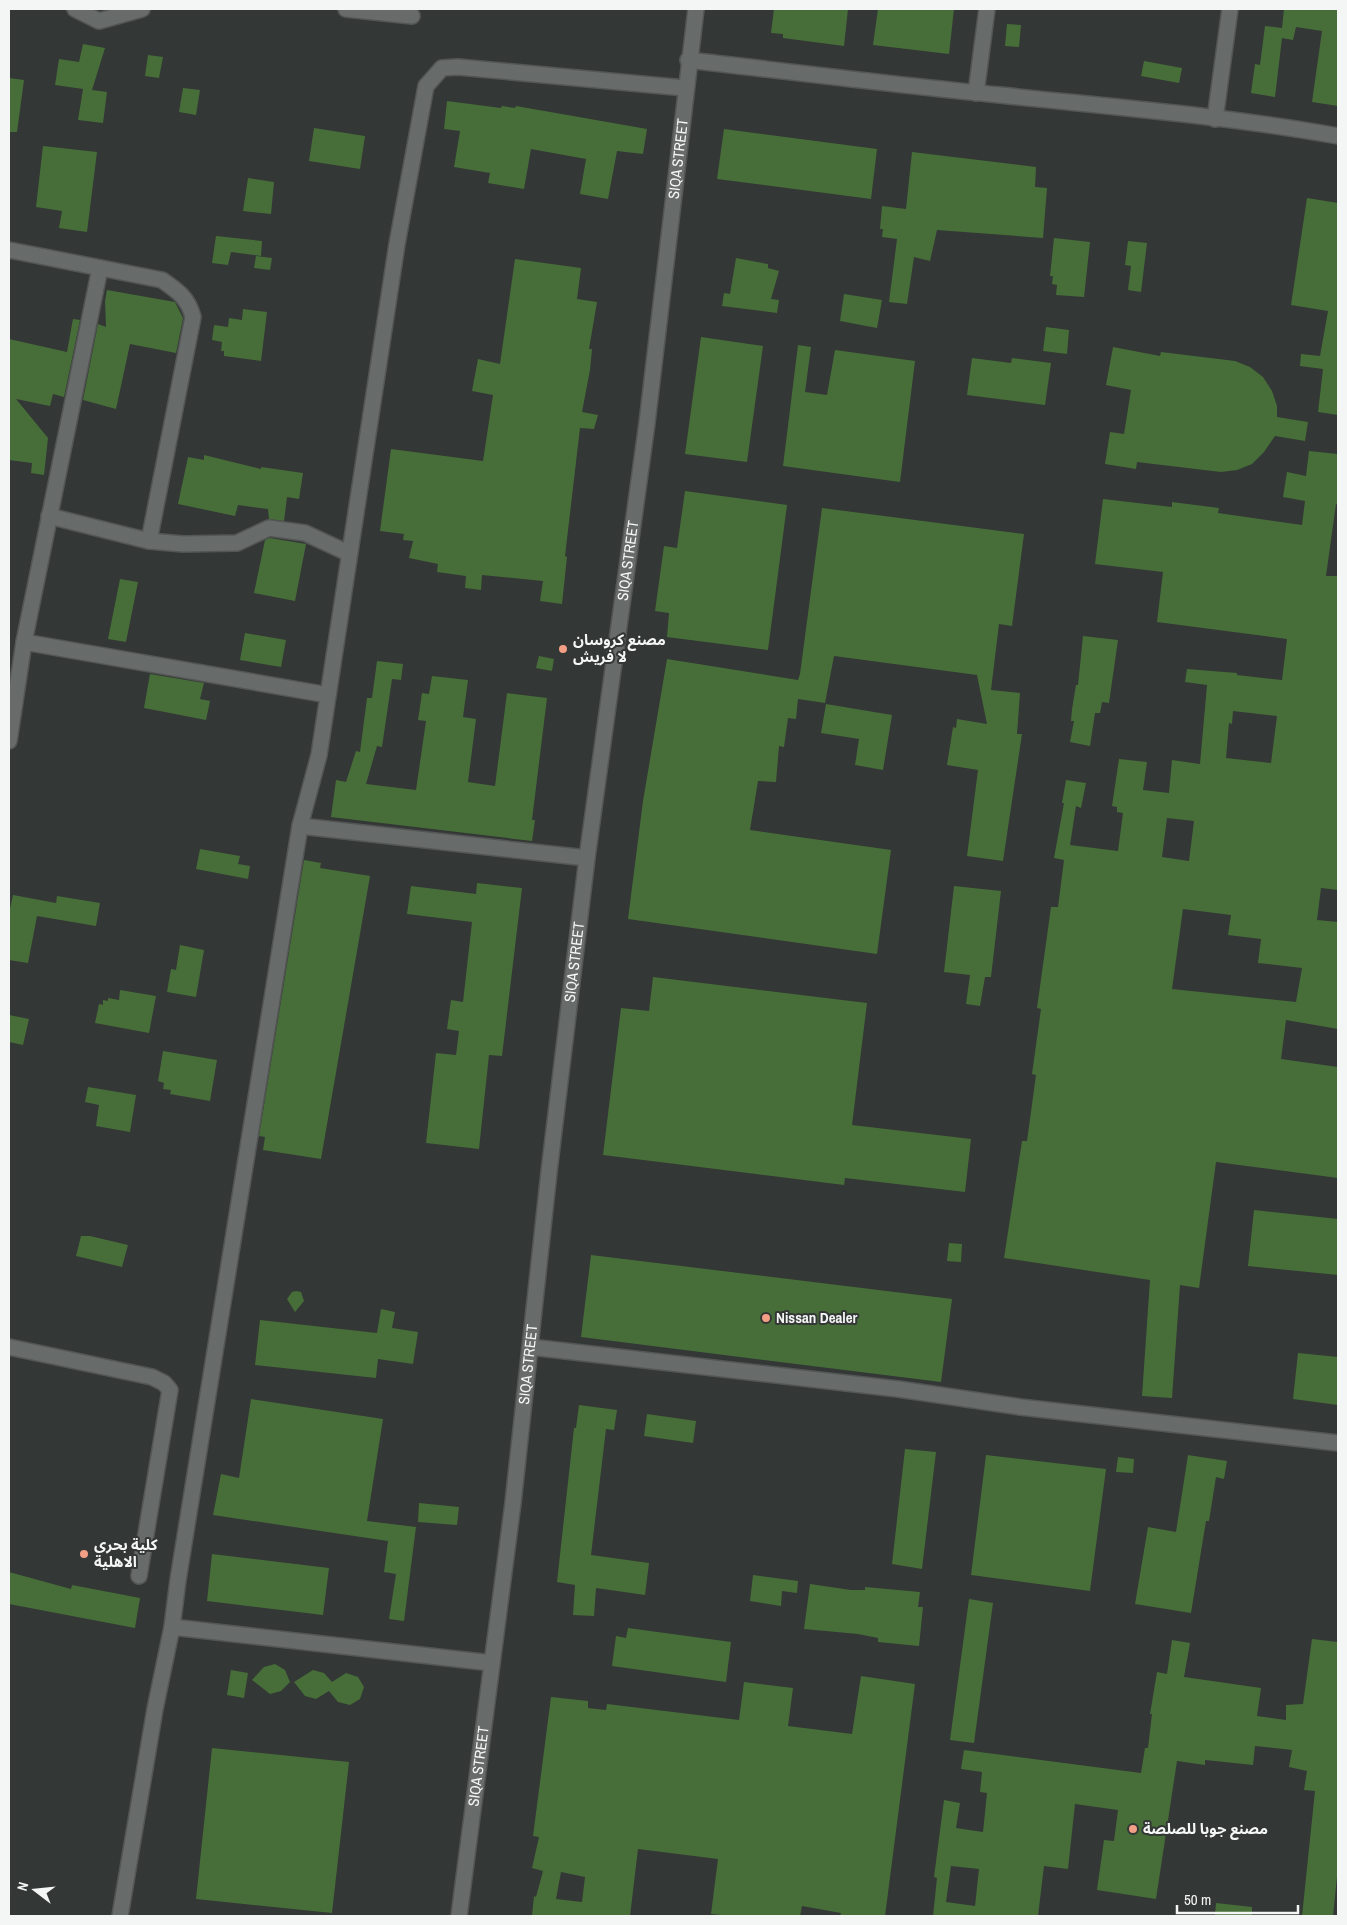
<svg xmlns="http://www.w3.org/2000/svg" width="1347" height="1925" viewBox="0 0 1347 1925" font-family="'Archivo Narrow','Noto Sans Arabic',sans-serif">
<rect width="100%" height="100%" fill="#333735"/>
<g fill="#476e39" fill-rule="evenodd">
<path d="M774,9H848L844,46L783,38V34L771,33Z"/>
<path d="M878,9H954L949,54L873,45Z"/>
<path d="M1284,9H1338V106L1312,102L1322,31L1296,27L1293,40L1282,38L1275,97L1251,93L1255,64L1260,65L1265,26L1282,28Z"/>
<path d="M1007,24L1021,25L1019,47L1005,46Z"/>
<path d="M83,44L105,48L92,90L107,92L103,123L78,120L83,89L55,85L59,59L79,62Z"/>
<path d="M148,55L163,57L159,78L145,76Z"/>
<path d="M1144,61L1182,68L1179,83L1141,76Z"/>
<path d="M9,78L24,80L17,132H9Z"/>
<path d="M183,88L200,90L196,115L179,112Z"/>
<path d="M447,101L501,108L502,106L515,108L516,106L647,129L643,154L617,151L608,199L580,194L586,159L531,149L524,189L488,183L490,173L454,167L460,131L444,129Z"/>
<path d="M314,128L365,136L360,169L309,161Z"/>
<path d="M724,129L877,149L871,199L717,179Z"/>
<path d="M43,146L97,152L87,232L59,228L62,211L36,207Z"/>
<path d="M912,152L1036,167L1035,187L1047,188L1043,238L937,230L930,261L914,257L907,304L889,302L897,239L882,237L883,229H880L882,206L906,209Z"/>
<path d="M248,178L274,182L271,214L243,211Z"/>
<path d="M1307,198L1338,203V415L1318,412L1323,369L1300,366L1301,354L1320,356L1328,311L1291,305Z"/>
<path d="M216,236L262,241L261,256L231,252L228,265L212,263Z"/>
<path d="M1054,238L1090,242L1084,297L1056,295L1057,285L1052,284L1053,276H1050Z"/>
<path d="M1128,241L1147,243L1141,292L1128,290L1131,266L1125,265Z"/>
<path d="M256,256L272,258L270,270L254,268Z"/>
<path d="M736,258L768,264V268L779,271L771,299L779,300L777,313L722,306L724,293L730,294Z"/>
<path d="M515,259L581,268L577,299L597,302L589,349H592L590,370L582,412L598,415L594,429L580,428L565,556L567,557L562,604L540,601L543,581L482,575L481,590L465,588L466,576L437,572L438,564L409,558L413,541L403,540L404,534L380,531L391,449L483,461L493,395L472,391L478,359L500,364Z"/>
<path d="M107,290L175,302L183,318L176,353L130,344L116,409L83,400L98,324L106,327L105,301Z"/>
<path d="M844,294L882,300L877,328L840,321Z"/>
<path d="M243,309L267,312L261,361L224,356V351H221L222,342L212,340L214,325L228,327L229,318L242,320Z"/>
<path d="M73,319L80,320L64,397L53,394L50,406L16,399L48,438L44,475L31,473L32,463L9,460V339L67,352Z"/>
<path d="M1046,327L1069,330L1067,354L1043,351Z"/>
<path d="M701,337L763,346L747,462L685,454Z"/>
<path d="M798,345L811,347L805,392L827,395L835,350L915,361L900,482L783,466Z"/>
<path d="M1113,347L1160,356L1161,352L1235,361L1250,367L1263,377L1272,391L1277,406V417L1308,422L1305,441L1275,436L1264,452L1252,464L1237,470L1221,472L1137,462L1136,469L1105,464L1110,432L1124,434L1131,390L1106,385Z"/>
<path d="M972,358L1011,363L1012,358L1051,363L1045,405L967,395Z"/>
<path d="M1309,451L1338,454V505L1336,504L1326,576H1338V890L1321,888L1317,920L1338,922V1029L1286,1020L1281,1059L1338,1067V1178L1216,1162L1199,1288L1180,1285L1172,1398L1142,1396L1150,1280L1004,1258L1022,1141H1027L1036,1075L1032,1074L1041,1009L1037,1008L1051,907H1058L1064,860L1054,858L1064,803H1062L1066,780L1086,783L1081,808L1076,806L1070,845L1118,851L1123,813L1117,812V807L1112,806L1119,759L1147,762L1143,790L1169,793L1172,760L1200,764L1207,685L1185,682L1187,669L1237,673V675L1282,680L1287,639L1157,622L1163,572L1095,564L1103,499L1172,507V502L1219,508L1218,513L1302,525L1305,501L1283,497L1287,472L1306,476ZM1233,711L1277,716L1271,763L1226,758L1229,723L1232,724ZM1167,818L1194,821L1189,861L1162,857ZM1183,909L1231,915L1228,935L1261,939L1258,963L1302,968L1296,1002L1172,989Z"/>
<path d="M204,455L261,469V467L303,473L299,499L287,497L284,521L269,519L268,509L238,505L235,516L178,504L188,457L204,460Z"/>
<path d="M685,491L787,505L768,650L667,637L669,613L655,611L664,546L677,548Z"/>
<path d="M822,508L1024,534L1012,626L999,624L991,690L1020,693L1017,734H1022L1003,861L967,856L978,770L947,765L953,727L956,728L957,719L987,724L977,675L834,656L825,703L798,699L796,719L788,718L784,747L779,746L776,782L758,781L750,830L891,850L877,954L628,919L643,801L667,659L798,680L800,674Z"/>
<path d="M270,538L306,544L295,601L254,593L265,540Z"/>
<path d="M120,579L138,582L126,642L108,639Z"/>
<path d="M245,633L286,640L281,667L240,660Z"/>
<path d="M1083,636L1118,640L1109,703L1102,702L1100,713H1095L1090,746L1070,742L1074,721H1071L1072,709L1076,685H1078Z"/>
<path d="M539,656L554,659L552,671L536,668Z"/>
<path d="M377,661L403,664L401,680L392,679L382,747L377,746L366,784L416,790L426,721L418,720L422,693L429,694L432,676L468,680L463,717L476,719L468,782L495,786L507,693L547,698L532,820H535L532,841L331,817L336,780L346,782L356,751L360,752L367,698H372Z"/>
<path d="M150,674L204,683L200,699L210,701L206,720L144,708Z"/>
<path d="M826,704L892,715L883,770L855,765L859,739L821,733Z"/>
<path d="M200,849L240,856L238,864L250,866L248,879L196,869Z"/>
<path d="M304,860L321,863L320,868L370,876L321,1159L263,1150L265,1137L259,1136Z"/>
<path d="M477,883L522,888L502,1056L489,1055L479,1149L426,1143L436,1053L456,1055L459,1031L447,1029L451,1000L463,1002L472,922L407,914L411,886L476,894Z"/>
<path d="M954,886L1001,891L991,977H985L980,1006L966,1004L970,975L944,972Z"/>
<path d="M13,895L56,903L57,896L100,903L96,926L37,916L28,963L9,960V913Z"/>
<path d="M180,945L204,950L196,997L167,992L171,969L176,970Z"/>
<path d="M653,977L867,1003L852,1125L971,1139L965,1192L845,1178L844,1185L603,1155L621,1008L649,1011Z"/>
<path d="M120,990L156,996L149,1033L95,1023L99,1004L103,1005V1000L108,1001V998L119,1000Z"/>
<path d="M9,1015L29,1019L23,1045L9,1042Z"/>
<path d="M163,1051L217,1060L210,1101L170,1094L171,1090L163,1089L164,1083L158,1081Z"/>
<path d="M88,1087L136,1095L130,1132L96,1126L99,1105L85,1102Z"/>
<path d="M1254,1210L1338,1219V1275L1248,1266Z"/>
<path d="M81,1236H90L128,1245L122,1267L76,1256Z"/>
<path d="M949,1243L962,1244L961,1262L947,1261Z"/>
<path d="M591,1255L952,1299L941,1382L581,1337Z"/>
<path d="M296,1291L301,1292L304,1301L295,1312L287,1299L292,1292Z"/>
<path d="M381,1309L395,1312L392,1328L418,1332L413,1364L378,1359L376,1378L255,1365L260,1320L377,1333Z"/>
<path d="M1298,1353L1338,1357V1405L1293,1399Z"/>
<path d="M251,1399L383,1419L367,1521L416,1527L404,1621L389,1619L396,1574L384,1572L388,1541L213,1515L221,1474L239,1478Z"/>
<path d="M579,1405L617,1410L614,1430L606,1429L591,1555L649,1563L645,1595L596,1588L594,1616L573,1615L575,1585L557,1582L574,1428H576Z"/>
<path d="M647,1414L696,1421L693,1443L644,1436Z"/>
<path d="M905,1449L936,1452L922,1569L892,1564Z"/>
<path d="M986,1455L1106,1469L1090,1591L971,1575Z"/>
<path d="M1188,1455L1227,1461L1224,1479L1216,1477L1209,1521H1206L1191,1613L1135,1604L1148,1527L1176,1532Z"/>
<path d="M1118,1457L1134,1459L1133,1473L1116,1472Z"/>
<path d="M419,1503L459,1507L457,1525L418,1522Z"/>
<path d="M212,1554L329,1568L323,1615L207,1601Z"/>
<path d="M9,1572L71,1589L72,1585L140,1598L135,1628L9,1604Z"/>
<path d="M753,1575L798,1581L797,1593L782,1591L781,1606L750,1601Z"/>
<path d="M810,1584L851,1590H865V1587L920,1592L918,1607H923L919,1646L878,1642V1638L858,1634L804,1629Z"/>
<path d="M969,1599L993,1603L974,1743L950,1740Z"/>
<path d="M628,1628L731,1642L726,1682L612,1666L616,1636L626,1638Z"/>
<path d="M1312,1639L1338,1642V1867L1333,1916H1302L1315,1791L1304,1790L1307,1771L1289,1767L1292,1750L1255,1746L1253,1765L1205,1760V1765L1177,1761L1156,1899L1097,1890L1104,1840L1114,1841L1118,1810L1075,1804L1068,1869L1044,1866L1038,1916H933L937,1878L934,1877L944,1800L960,1803L956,1828L983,1832L987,1793L980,1792L982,1772L961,1769L964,1750L1141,1773L1145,1748H1148L1152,1714H1150L1157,1672L1167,1674L1172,1640L1190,1643L1184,1677L1261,1688L1257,1716L1286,1720V1705L1303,1704ZM951,1866L979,1869L975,1906L946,1902Z"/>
<path d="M275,1664L285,1670L290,1682L281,1691L270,1694L252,1680L264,1667Z"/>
<path d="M231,1670L248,1673L244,1698L227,1695Z"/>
<path d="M313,1670L324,1673L332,1682L346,1673L358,1677L364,1687L360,1699L350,1705L338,1702L329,1691L316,1699L305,1696L294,1682Z"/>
<path d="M861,1676L915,1684L885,1916H840L841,1913L802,1906L800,1916H731L711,1914L718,1859L638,1849L630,1916H532L534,1896L536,1897L543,1871L532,1868L539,1837L533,1836L551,1697L588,1701V1708L606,1710L607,1704L739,1720L744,1682L793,1688L788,1726L852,1734ZM561,1872L585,1877L582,1902L556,1899Z"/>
<path d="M212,1748L349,1762L332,1913L196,1899Z"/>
<path d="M1216,1903L1252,1907V1916H1215Z"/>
</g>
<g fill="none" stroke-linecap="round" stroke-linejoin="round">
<g stroke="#535654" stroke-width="18">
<g id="street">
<path d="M75,9L99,21L142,9"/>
<path d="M346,9L412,16"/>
<path d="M688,60C792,72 896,85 1000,95C1113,107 1227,116 1338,136"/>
<path d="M976,93L987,9"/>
<path d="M1215,119L1230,9"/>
<path d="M9,250L162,280C178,291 188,298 193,317L149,541"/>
<path d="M49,516L149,541L183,544L237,543L269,528L305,533L348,553"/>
<path d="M24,642L328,695"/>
<path d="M9,741L24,642L100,268"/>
<path d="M300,826L587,858"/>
<path d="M9,1347L152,1377L164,1383L170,1390L139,1576"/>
<path d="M530,1347L898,1389L1020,1407L1338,1443"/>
<path d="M172,1627L178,1580L300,826L319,755L397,244L426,86L442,68L458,67L685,88"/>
<path d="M120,1916L155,1709L172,1627L492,1663"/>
<path id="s1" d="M459,1916L513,1503L549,1172L587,858L647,423L696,9"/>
</g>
</g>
<use href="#street" stroke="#676b69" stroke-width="15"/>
</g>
<g fill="#f39f85" stroke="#333735" stroke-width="2">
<circle cx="563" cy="649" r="5"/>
<circle cx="766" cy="1318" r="5"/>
<circle cx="84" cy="1554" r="5"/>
<circle cx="1133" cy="1829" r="5"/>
</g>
<g text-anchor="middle" stroke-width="4" stroke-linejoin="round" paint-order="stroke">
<g font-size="15" fill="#f3f6f4" stroke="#333735">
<text dy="5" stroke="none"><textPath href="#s1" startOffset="1771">SIQA STREET</textPath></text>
<text dy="5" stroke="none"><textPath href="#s1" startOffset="1366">SIQA STREET</textPath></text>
<text dy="5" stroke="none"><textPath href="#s1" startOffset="961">SIQA STREET</textPath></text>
<text dy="5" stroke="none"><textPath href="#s1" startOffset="556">SIQA STREET</textPath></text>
<text dy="5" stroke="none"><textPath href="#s1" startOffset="151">SIQA STREET</textPath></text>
</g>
<g font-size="15" font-weight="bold" fill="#f3f6f4" stroke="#333735" text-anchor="start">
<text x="573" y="645">مصنع كروسان<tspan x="573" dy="17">لا فريش</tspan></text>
<text x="776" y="1323">Nissan Dealer</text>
<text x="94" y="1550">كلية بحري<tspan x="94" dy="17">الاهلية</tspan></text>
<text x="1143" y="1834">مصنع جوبا للصلصة</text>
</g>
</g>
<rect width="1347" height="1925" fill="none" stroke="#f3f6f4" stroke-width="20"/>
<g transform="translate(35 1890) rotate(286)" stroke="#333735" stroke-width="4" paint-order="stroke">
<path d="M0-4L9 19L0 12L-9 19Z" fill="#f3f6f4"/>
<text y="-8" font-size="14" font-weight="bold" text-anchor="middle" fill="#f3f6f4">N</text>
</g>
<path d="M1177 1905v8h121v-8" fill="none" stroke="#f3f6f4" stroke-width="2.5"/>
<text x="1184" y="1905" font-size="15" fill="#f3f6f4" stroke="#333735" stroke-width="4" paint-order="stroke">50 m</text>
</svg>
